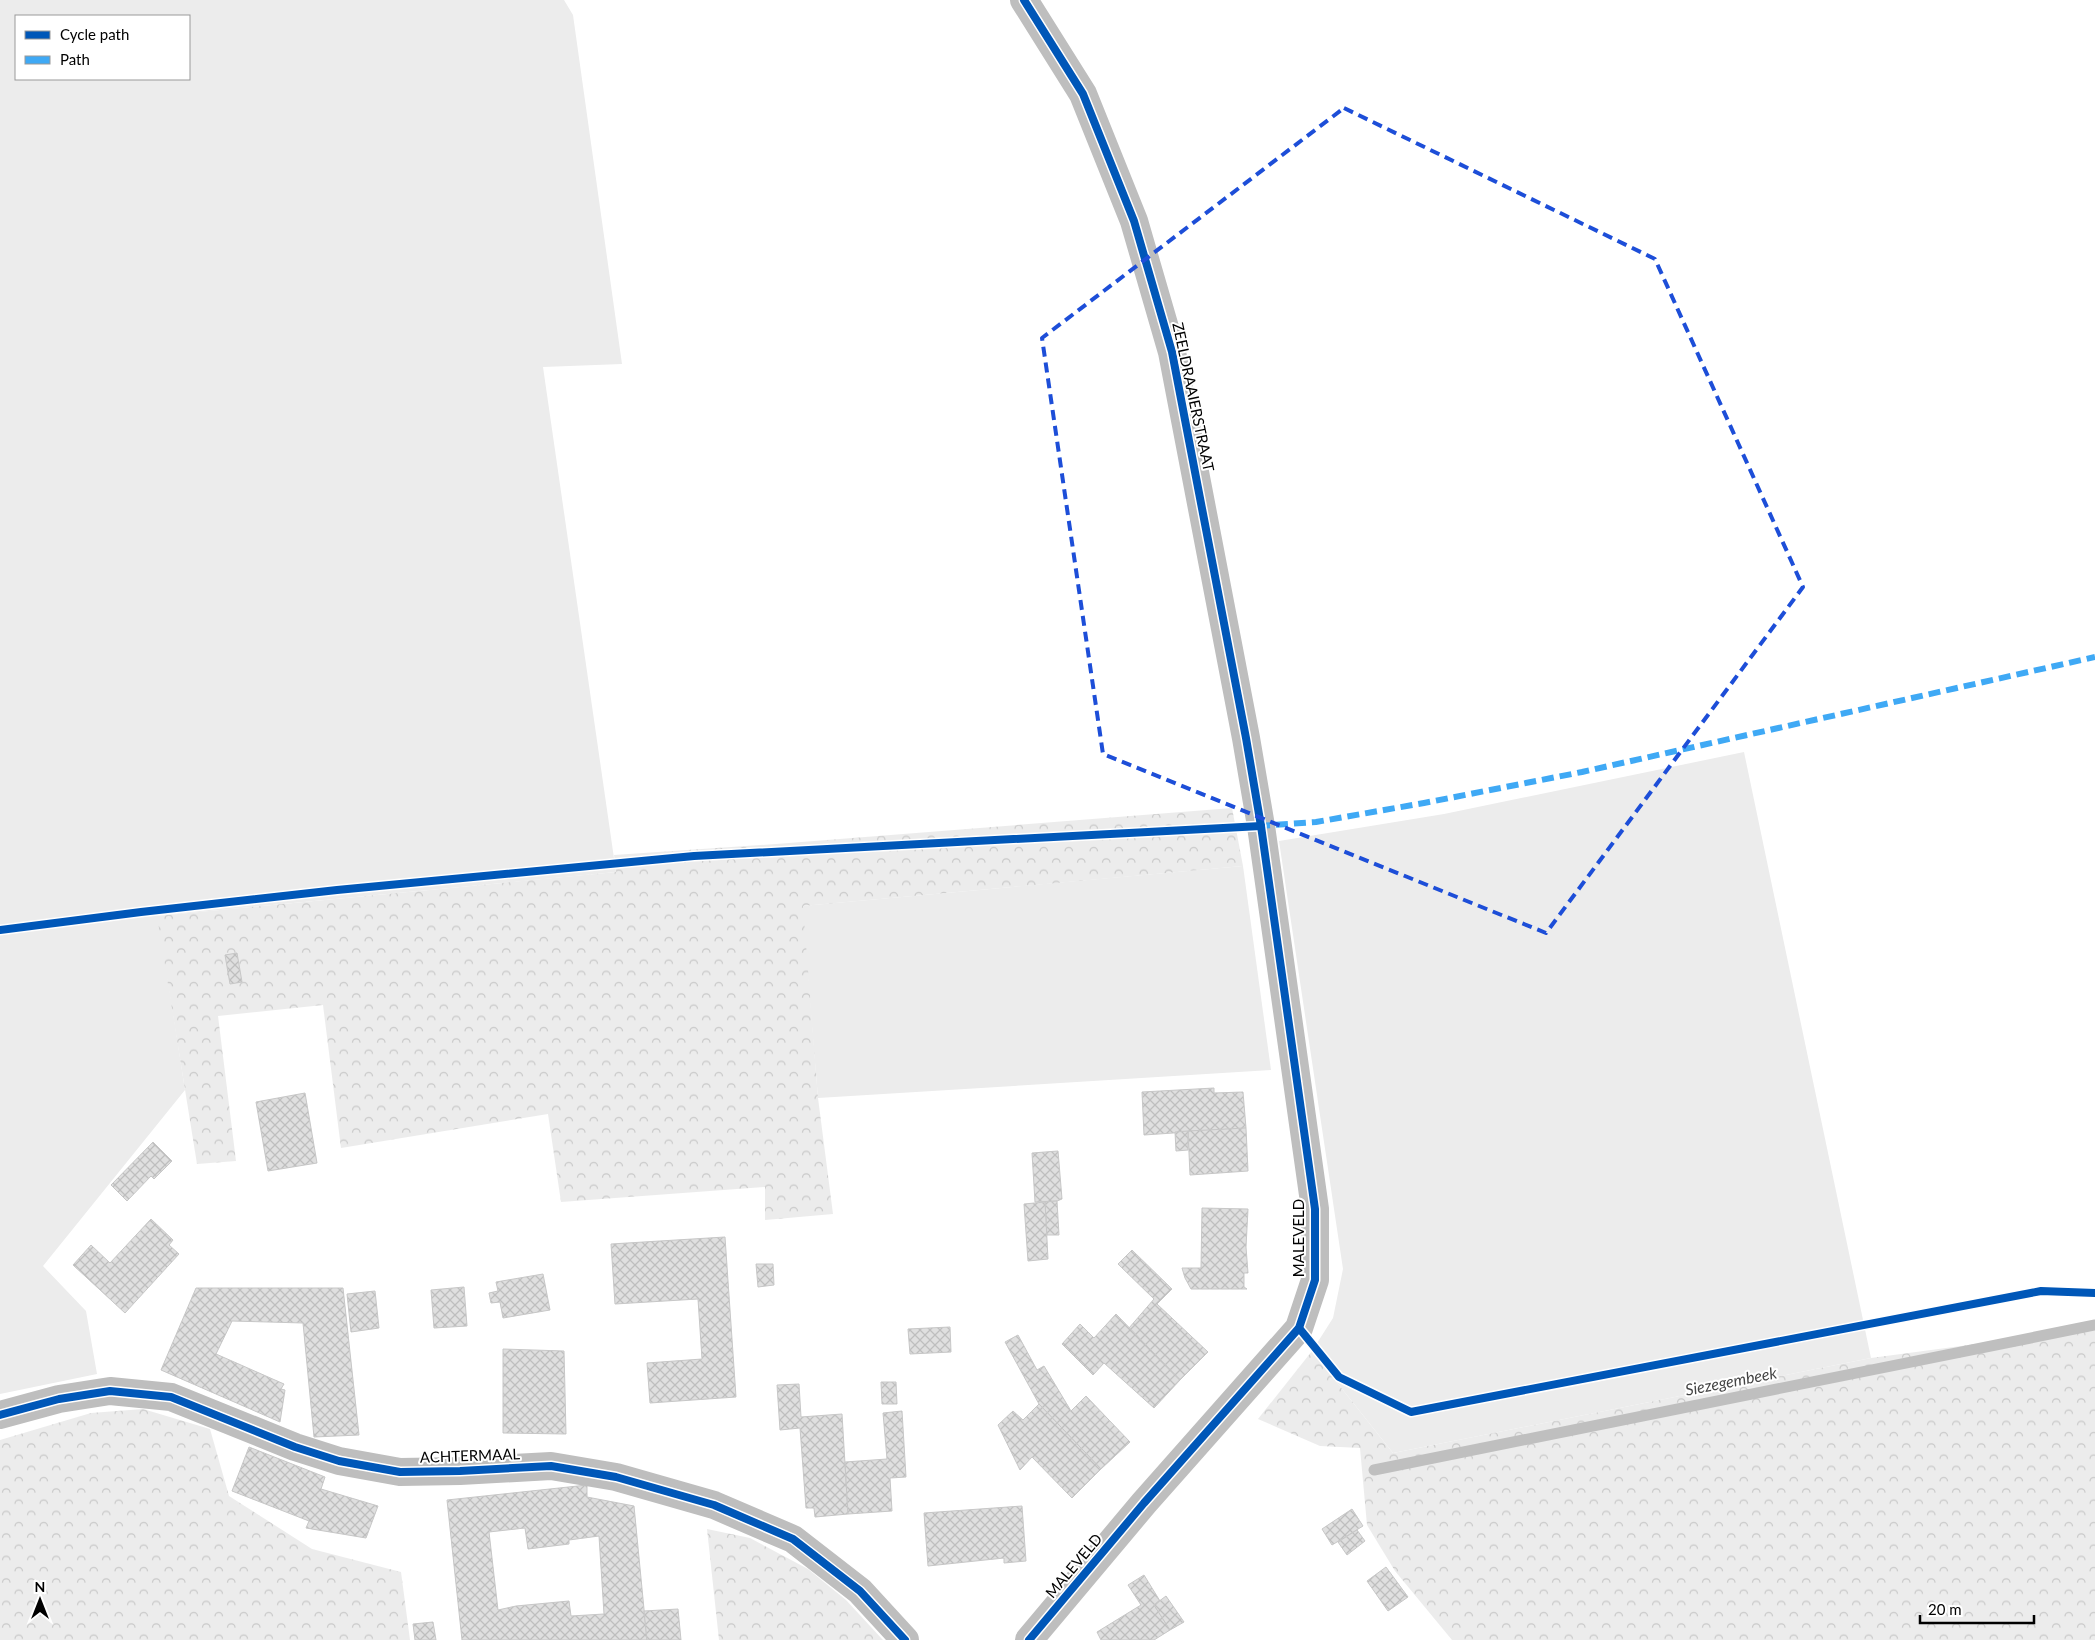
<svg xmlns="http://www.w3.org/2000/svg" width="2095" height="1640" viewBox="0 0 2095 1640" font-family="Lato,sans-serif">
<defs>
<pattern id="forest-crowns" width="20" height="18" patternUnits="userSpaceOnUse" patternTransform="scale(1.25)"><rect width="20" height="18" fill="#ececec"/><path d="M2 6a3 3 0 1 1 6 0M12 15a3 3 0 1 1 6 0" fill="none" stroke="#c9c9c9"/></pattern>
<pattern id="building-cross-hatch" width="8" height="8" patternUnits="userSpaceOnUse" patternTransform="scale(1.25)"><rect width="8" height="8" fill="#dfdfdf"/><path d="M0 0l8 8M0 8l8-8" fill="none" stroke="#bebebe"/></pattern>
</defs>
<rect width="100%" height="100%" fill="#fff"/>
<g fill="#ececec" fill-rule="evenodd">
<path d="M0,0H564L573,15L622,364L543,367L616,872L158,916L185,1090L43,1266L86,1311L97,1374L0,1394ZM16,16H189V79H16Z"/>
<path d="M1744,752L1871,1358L1393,1453L1312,1351L1333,1318L1343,1269L1279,841L1444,814Z"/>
<path d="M1243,866L1271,1070L818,1098L802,906Z"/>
</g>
<g fill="url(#forest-crowns)">
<path d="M1232,808L1243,866L803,906L818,1098L833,1214L765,1220V1187L561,1202L548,1114L341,1148L323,1005L218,1016L236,1161L197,1164L157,916L616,872L614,855L776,844Z"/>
<path d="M2095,1328V1640H1452L1395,1571L1367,1525L1360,1448L1320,1446L1258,1419L1312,1351L1393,1453L1871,1358Z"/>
<path d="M143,1409L210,1429L229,1496L312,1549L401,1572L410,1640H0V1440L91,1413Z"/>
<path d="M707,1529L750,1538L808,1569L846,1600L883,1640H719Z"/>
</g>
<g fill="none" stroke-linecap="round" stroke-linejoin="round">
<path stroke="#bfbfbf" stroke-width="11" d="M1374,1470L2095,1325"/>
</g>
<g fill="url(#building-cross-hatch)" stroke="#c7c7c7" fill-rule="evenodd">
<path d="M237,953L242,982L230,984L225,955Z"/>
<path d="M1214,1088V1093L1243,1092L1246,1128L1144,1135L1142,1092Z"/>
<path d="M305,1093L317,1163L268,1171L256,1102Z"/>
<path d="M1246,1128L1248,1171L1190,1175L1188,1131Z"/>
<path d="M1188,1131V1150L1176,1151L1175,1132Z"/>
<path d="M153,1142L172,1161L154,1179L151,1176L127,1201L111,1185Z"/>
<path d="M1058,1151L1062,1199L1057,1201L1035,1202L1032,1153Z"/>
<path d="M1057,1201L1059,1235H1047L1045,1202Z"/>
<path d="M1045,1202L1048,1259L1028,1261L1024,1204Z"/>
<path d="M1202,1208L1248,1209L1246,1247L1248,1273H1244V1287L1247,1289H1191L1185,1278L1182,1268H1201Z"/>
<path d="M151,1219L173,1240L169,1245L179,1254L125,1313L73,1265L91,1245L110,1263Z"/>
<path d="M725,1237L736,1397L650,1403L647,1363L702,1359L698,1299L615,1304L611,1244Z"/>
<path d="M1132,1250L1172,1289L1157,1304L1208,1352L1180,1380L1129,1328L1154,1299L1118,1264Z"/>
<path d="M756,1264H773L774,1285L758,1287Z"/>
<path d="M543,1274L550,1310L503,1318L500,1302L491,1303L489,1293L498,1291L496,1282Z"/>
<path d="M464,1287L467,1326L434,1328L431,1290Z"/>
<path d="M196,1288H343L359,1435L314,1437L303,1323L232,1321L216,1354L284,1384L281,1389L285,1390L280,1422L161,1370Z"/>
<path d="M375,1291L379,1328L351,1332L347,1294Z"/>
<path d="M1116,1314L1180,1380L1154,1408L1104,1363L1093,1375L1062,1344L1080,1324L1094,1338Z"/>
<path d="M950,1327L951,1352L910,1354L908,1329Z"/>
<path d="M1018,1335L1037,1370L1044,1366L1071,1411L1086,1396L1130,1442L1101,1469L1039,1404L1005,1342Z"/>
<path d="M503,1349L564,1351L566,1434L503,1433Z"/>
<path d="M881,1382H896L897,1404H882Z"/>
<path d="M799,1384L801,1417L842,1414L848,1514L815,1517L814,1508H806L800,1428L780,1430L777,1385Z"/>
<path d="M1039,1404L1101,1469L1072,1498L1032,1457L1020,1470L998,1425L1013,1411L1023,1420Z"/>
<path d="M902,1411L906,1477L890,1478L892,1511L848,1514L845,1462L887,1459L883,1413Z"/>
<path d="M249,1447L325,1477L321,1489L378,1506L366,1538L306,1528L309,1521L232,1491Z"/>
<path d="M587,1485V1497L634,1506L647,1640H462L447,1500ZM525,1528L528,1549L569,1544V1540L599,1536L604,1614L571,1616L569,1601L516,1606L498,1610L489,1532Z"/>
<path d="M1022,1506L1026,1561L1004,1563V1558L928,1566L924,1513Z"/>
<path d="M1352,1509L1363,1526L1332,1545L1322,1529Z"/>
<path d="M1357,1530L1365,1541L1347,1555L1338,1542Z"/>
<path d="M1386,1567L1408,1597L1388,1611L1367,1581Z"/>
<path d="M1144,1575L1160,1601L1154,1605L1170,1630L1154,1640H1101L1097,1632L1141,1605L1128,1585Z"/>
<path d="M1166,1596L1184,1622L1170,1630L1154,1605Z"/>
<path d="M678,1609L681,1640H647L644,1611Z"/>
<path d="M433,1622L436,1640H415L413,1624Z"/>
</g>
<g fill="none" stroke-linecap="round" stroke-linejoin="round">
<g stroke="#bebebe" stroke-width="28">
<path d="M1024,0L1083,94L1134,221L1172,352L1246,738L1261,826L1315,1209V1280L1299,1328L1144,1503L1029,1640"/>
<path d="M0,1415L59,1399L110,1391L171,1397L295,1447L339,1461L400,1472L460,1471L551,1466L616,1477L714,1505L793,1539L860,1591L905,1640"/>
</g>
<path stroke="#3fa9f5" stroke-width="6" stroke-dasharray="12 6" stroke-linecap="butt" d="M1258,826L1316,822L1424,803L1582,772L2095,657"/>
<g stroke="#fff" stroke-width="11">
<g id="cycleway">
<path d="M1024,0L1083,94L1134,221L1172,352L1246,738L1261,826L1315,1209V1280L1299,1328L1144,1503L1029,1640"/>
<path d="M0,930L141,912L337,890L694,856L1261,826"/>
<path d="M1299,1328L1339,1377L1411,1412L2041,1291L2095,1293"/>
<path d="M0,1415L59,1399L110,1391L171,1397L295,1447L339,1461L400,1472L460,1471L551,1466L616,1477L714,1505L793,1539L860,1591L905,1640"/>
</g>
</g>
<use href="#cycleway" stroke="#0057b8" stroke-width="8"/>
</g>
<path fill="none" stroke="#1d4ed8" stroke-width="4" stroke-dasharray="10 6" stroke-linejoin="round" d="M1344,108L1655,259L1803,587L1546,933L1103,754L1042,338Z"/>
<g text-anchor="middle" stroke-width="4" stroke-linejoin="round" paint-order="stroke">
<g font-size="15" fill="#000" stroke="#fff">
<text transform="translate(1193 397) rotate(78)" y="5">ZEELDRAAIERSTRAAT</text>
<text transform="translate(1299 1238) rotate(-90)" y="5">MALEVELD</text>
<text transform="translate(470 1456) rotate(-2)" y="5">ACHTERMAAL</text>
<text transform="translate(1074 1566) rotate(-50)" y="5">MALEVELD</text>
</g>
<g font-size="16" font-style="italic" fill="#444" stroke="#fff">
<text transform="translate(1731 1381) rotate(-11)" y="6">Siezegembeek</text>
</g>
</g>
<rect x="15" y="15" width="175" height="65" fill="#ffffff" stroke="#999999"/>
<rect x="25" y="31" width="25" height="8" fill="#0057b8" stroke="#999999"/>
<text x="60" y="40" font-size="15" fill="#000000">Cycle path</text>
<rect x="25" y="56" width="25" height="8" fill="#3fa9f5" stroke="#999999"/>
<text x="60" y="65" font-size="15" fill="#000000">Path</text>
<g transform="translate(40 1600)" stroke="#ffffff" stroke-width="4" paint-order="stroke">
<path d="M0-4L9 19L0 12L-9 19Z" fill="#000000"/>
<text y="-8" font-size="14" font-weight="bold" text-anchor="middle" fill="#000000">N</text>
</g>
<path d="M1920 1615v8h114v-8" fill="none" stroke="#000000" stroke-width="2.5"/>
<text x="1928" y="1615" font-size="15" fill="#000000" stroke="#ffffff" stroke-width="4" paint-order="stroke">20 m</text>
</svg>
